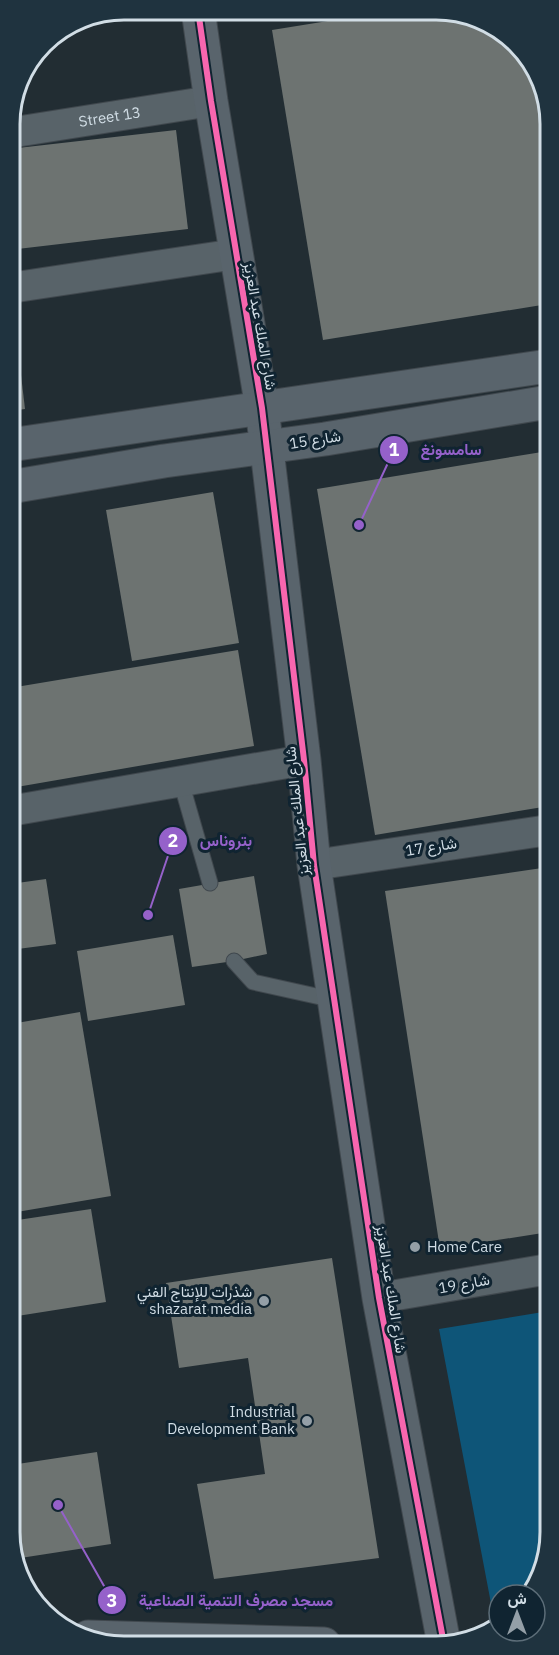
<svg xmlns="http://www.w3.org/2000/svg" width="559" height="1655" viewBox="0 0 559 1655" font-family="'IBM Plex Sans',Vazirmatn,sans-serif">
<rect width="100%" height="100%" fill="#222d33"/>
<path fill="#0e5578" d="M549,1311L550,1539L527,1595H499V1614H493L439,1329Z"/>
<g fill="#6d7371">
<path d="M390,11H458L517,43L548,101V304L323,340L272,30Z"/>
<path d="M176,130L188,229L9,250V149Z"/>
<path d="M10,307H13L25,409L10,411Z"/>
<path d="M548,451L549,806L375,835L317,489Z"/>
<path d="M213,492L239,643L132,661L106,510Z"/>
<path d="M10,606H11L19,652L10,654Z"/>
<path d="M238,650L254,746L11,788L10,688Z"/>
<path d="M549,867V1232L440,1249L385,891Z"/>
<path d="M254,876L267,954L234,961L192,967L179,889Z"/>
<path d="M46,879L56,944L10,950V884Z"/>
<path d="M173,935L185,1005L88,1021L77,951Z"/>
<path d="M80,1012L111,1196L11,1213V1024Z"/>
<path d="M91,1209L106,1302L11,1317V1221Z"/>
<path d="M332,1258L379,1558L214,1579L197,1484L265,1474L248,1358L179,1368L166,1283Z"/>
<path d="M11,1411H12L19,1451L11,1453Z"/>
<path d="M97,1452L111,1544L14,1559L11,1554V1465Z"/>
</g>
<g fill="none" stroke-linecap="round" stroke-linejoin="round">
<g stroke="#40484e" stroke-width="17">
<g id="lane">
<path d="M181,782L210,883"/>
<path d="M234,961L253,982L334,1000"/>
</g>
</g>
<g stroke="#40484e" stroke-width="32">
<g id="street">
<path id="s1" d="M9,133L211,101"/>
<path d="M10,288L236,254"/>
<path d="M10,811L304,760"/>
<path d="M314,865L549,830"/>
<path d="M379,1298L549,1269"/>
</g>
</g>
<g stroke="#40484e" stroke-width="35">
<g id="secondary">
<path d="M198,10L211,101L262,408L304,760L314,865L379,1298L444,1644"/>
<path d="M10,445L548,366"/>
<path d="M10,487L164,461L325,439L548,402"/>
<path d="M88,1637L324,1644"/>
</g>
</g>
<use href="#lane" stroke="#586369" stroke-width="15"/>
<use href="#street" stroke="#586369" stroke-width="30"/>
<use href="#secondary" stroke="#59646c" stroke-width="33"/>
<g stroke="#102431" stroke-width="10">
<path id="cycleway" d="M198,10L211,101L262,408L304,760L314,865L379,1298L444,1644"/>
</g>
<use href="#cycleway" stroke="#f766af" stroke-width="6"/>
</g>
<g fill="#949fa7" stroke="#102431" stroke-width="2">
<circle cx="415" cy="1247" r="6"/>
<circle cx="264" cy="1301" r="6"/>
<circle cx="307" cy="1421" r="6"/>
</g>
<g text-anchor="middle" stroke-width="6" stroke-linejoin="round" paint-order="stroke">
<g font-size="15" fill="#d1dde5" stroke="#102431">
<text dy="5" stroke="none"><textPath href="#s1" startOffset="102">Street 13</textPath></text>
<text transform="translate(260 326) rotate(80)" y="5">شارع الملك عبد العزيز</text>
<text transform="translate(315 440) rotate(-9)" y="5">شارع 15</text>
<text transform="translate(297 811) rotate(-96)" y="5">شارع الملك عبد العزيز</text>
<text transform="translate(431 847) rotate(-9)" y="5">شارع 17</text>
<text transform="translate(464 1284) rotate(-10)" y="5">شارع 19</text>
<text transform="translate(391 1289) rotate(81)" y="5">شارع الملك عبد العزيز</text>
</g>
<g font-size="15" fill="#d1dde5" stroke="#102431" text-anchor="end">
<text x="427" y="1252" text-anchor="start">Home Care</text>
<text x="252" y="1297">شذرات للإنتاج الفني<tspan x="252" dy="17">shazarat media</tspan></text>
<text x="295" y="1417">Industrial<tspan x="295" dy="17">Development Bank</tspan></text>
</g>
</g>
<path d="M0 0H559V1655H0ZM124 20H436A104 104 0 0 1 540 124V1532A104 104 0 0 1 436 1636H124A104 104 0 0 1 20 1532V124A104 104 0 0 1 124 20Z" fill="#1f333f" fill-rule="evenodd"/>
<path fill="none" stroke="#d1dde5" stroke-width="3" d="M124 20H436A104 104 0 0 1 540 124V1532A104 104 0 0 1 436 1636H124A104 104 0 0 1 20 1532V124A104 104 0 0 1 124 20Z"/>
<path fill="none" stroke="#9561ca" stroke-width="2" d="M359 525L394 450M148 915L173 841M58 1505L112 1600"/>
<g fill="#9561ca" stroke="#102431" stroke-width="2">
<circle cx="359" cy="525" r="6"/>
<circle cx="148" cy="915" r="6"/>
<circle cx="58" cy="1505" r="6"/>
<circle cx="394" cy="450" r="15"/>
<circle cx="173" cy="841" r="15"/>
<circle cx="112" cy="1600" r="15"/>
</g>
<g font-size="18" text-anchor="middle" font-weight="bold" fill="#fff">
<text x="394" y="456">1</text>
<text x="173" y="847">2</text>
<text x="112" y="1607">3</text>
</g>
<g font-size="16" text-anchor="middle" font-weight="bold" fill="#9561ca" stroke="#102431" stroke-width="6" stroke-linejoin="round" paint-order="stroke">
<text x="451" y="455">سامسونغ</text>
<text x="226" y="846">بتروناس</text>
<text x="236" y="1606">مسجد مصرف التنمية الصناعية</text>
</g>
<g transform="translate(517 1613)"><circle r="28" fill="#102431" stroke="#5d6e79" stroke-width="1.5"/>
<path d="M0-4.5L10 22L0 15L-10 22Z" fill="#949fa7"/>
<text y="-9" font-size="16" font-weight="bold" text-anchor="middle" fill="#d1dde5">ش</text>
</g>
</svg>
